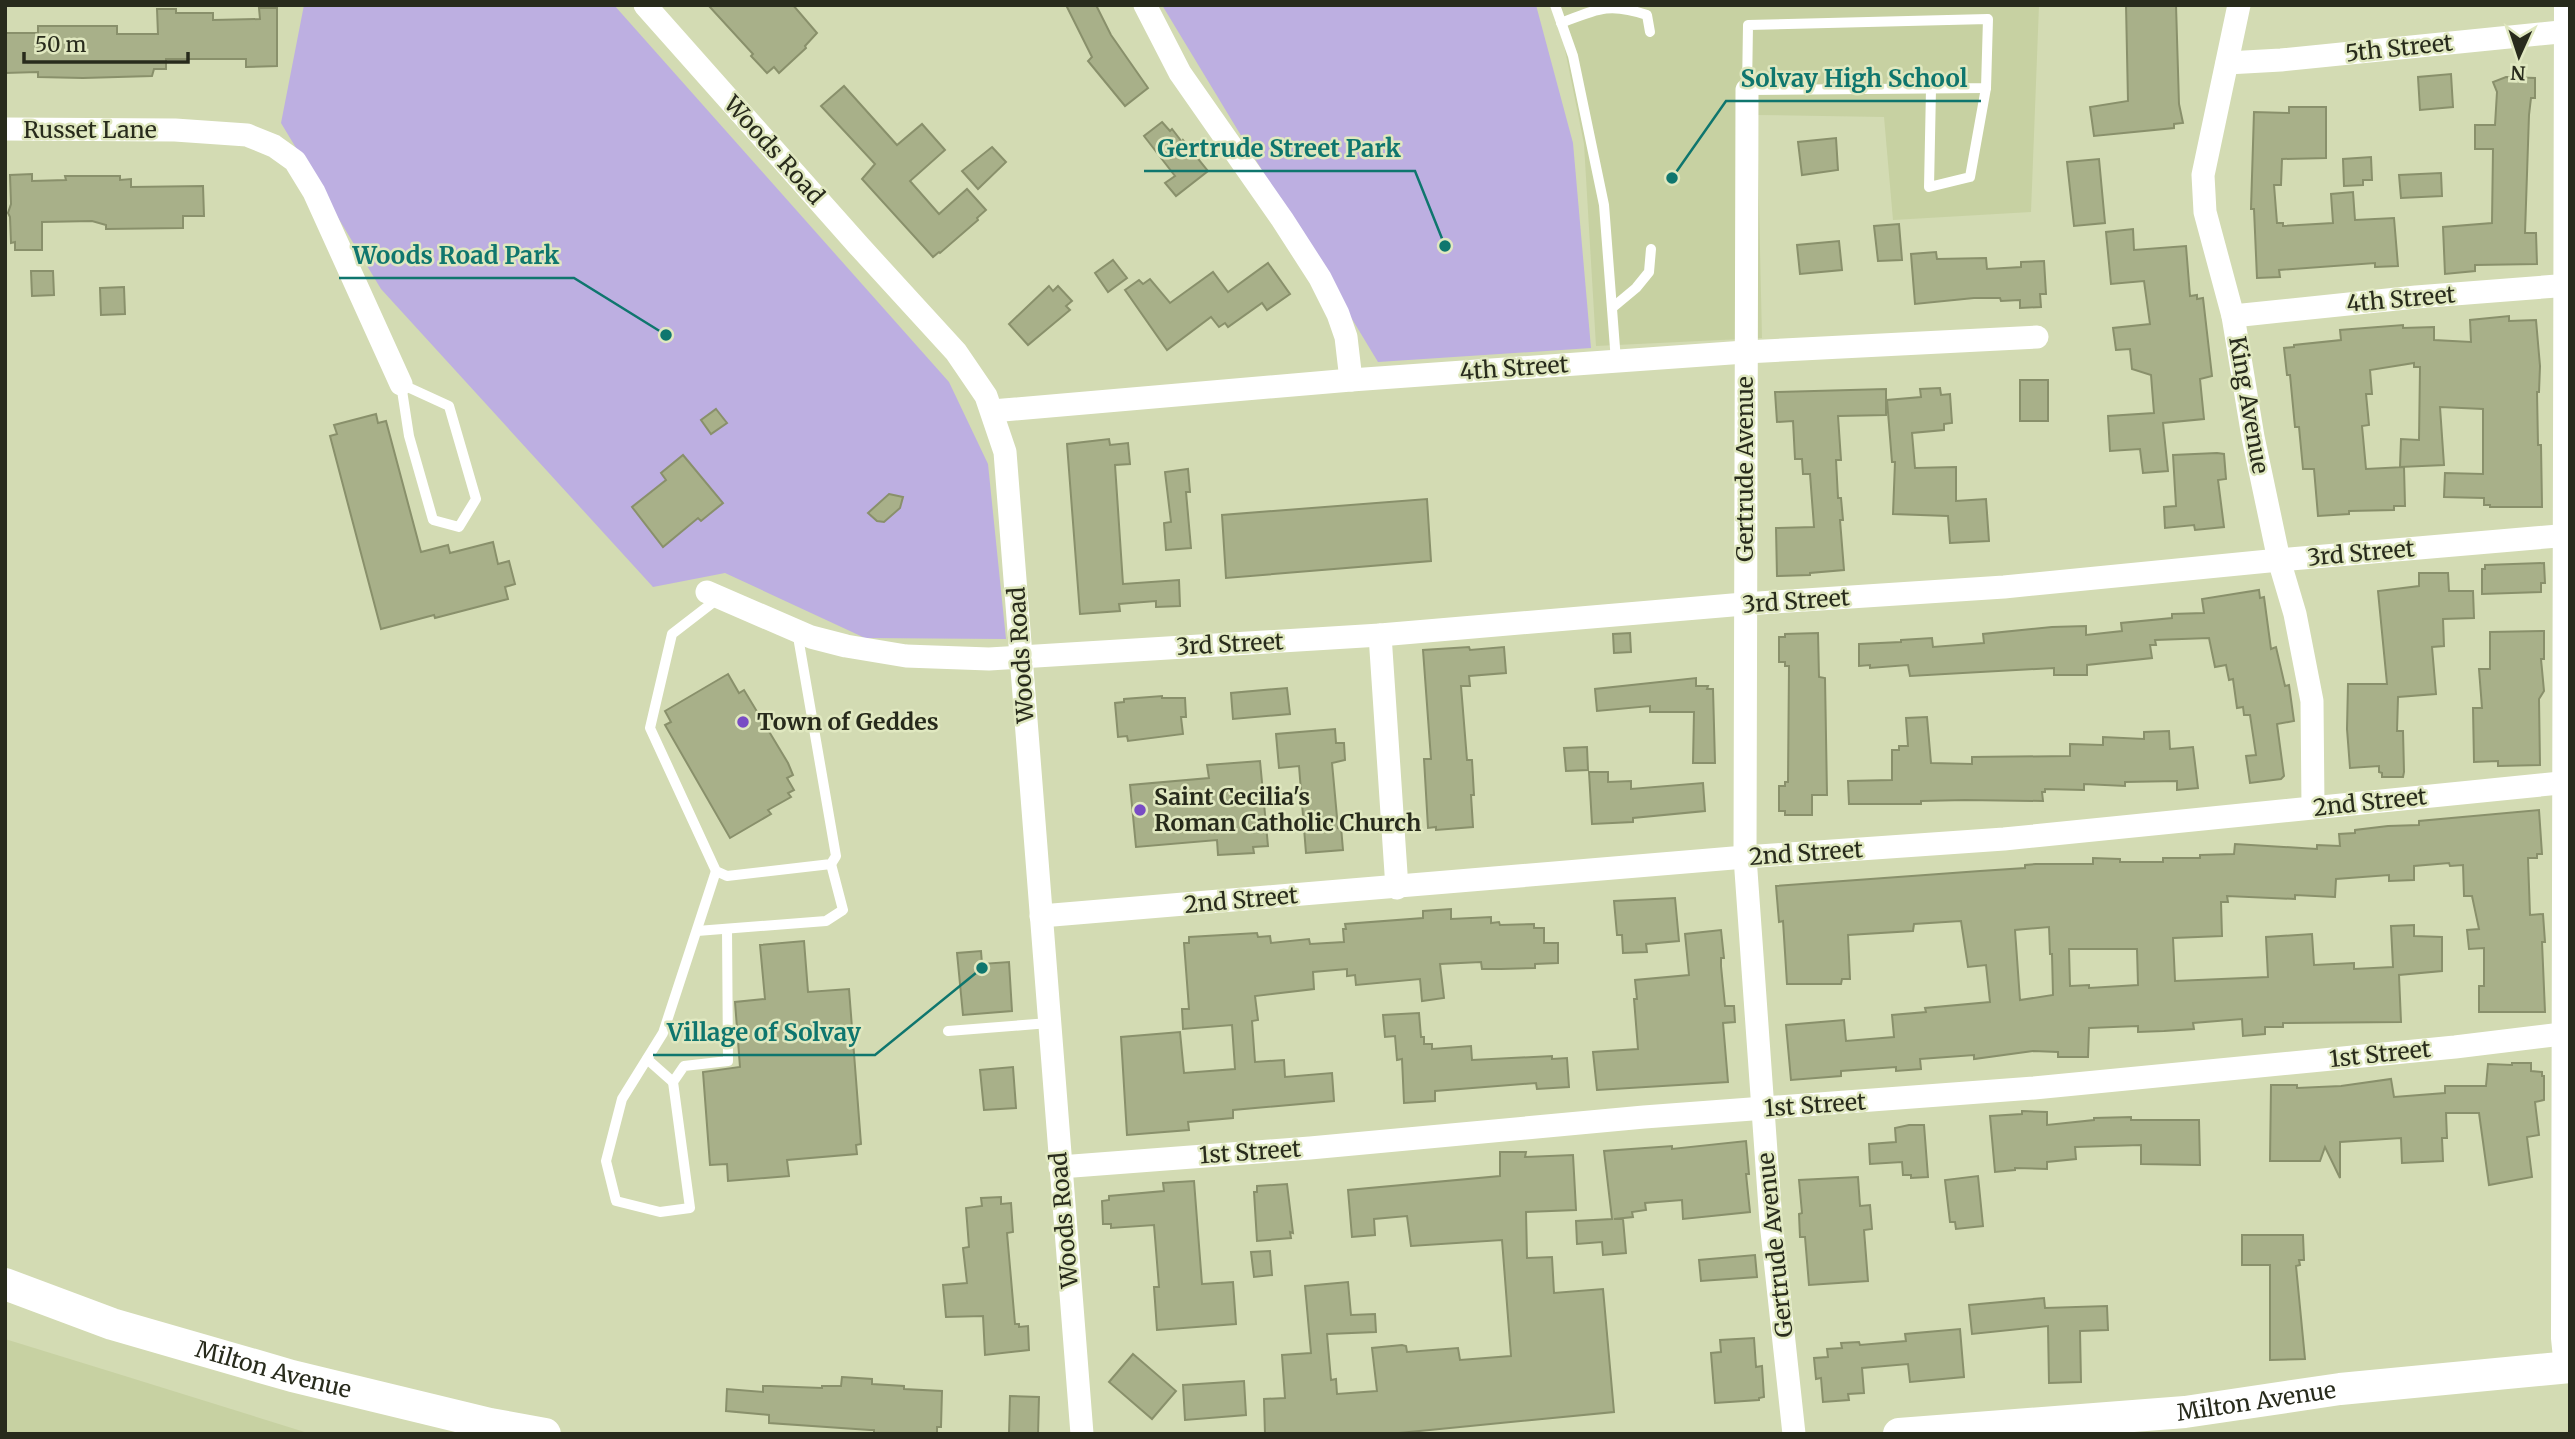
<svg xmlns="http://www.w3.org/2000/svg" width="2575" height="1439" viewBox="0 0 2575 1439" font-family="Merriweather,serif">
<rect width="100%" height="100%" fill="#d3dbb3"/>
<g fill="#c7d1a2">
<path d="M1556,5H2039L2031,212L1893,220L1884,117L1757,115L1762,338L1596,346L1584,144Z"/>
<path d="M5,1339L112,1372L311,1434H5Z"/>
</g>
<g fill="#bdafe1">
<path d="M304,5H614L949,382L988,464L1006,639L865,638L725,573L653,587L381,289L281,123Z"/>
<path d="M1162,5H1536L1573,143L1591,348L1378,362Z"/>
</g>
<g fill="#a8b089" stroke="#89906b" stroke-width="2" fill-rule="evenodd">
<path d="M708,5H793L817,33L805,46L806,48L779,73L774,67L767,73L751,56L753,54Z"/>
<path d="M1066,5H1096L1111,35L1148,88L1125,106L1088,61L1092,57Z"/>
<path d="M2126,5H2176L2179,104L2183,123L2174,124V128L2094,136L2090,107L2128,101Z"/>
<path d="M259,8H277V66L246,67V59H166V69H154L152,76L83,78L38,77V72L5,73V33H38V26H117V34H158L157,9H176V13H213V20L260,19Z"/>
<path d="M2451,74L2453,107L2420,110L2418,77Z"/>
<path d="M2506,77L2535,78V98H2531L2529,115L2525,233H2536L2537,264L2475,265V271L2445,274L2443,227L2492,223L2493,149H2475V125H2495L2497,92L2493,82Z"/>
<path d="M844,86L897,145L922,124L945,150L910,181L939,214L967,189L986,210L977,218L978,220L940,253L939,252L933,257L862,179L875,164L821,106Z"/>
<path d="M2289,107H2326V158L2282,159L2281,185H2274L2277,223H2283V226L2333,223L2331,194L2353,192L2355,220L2394,218L2398,266L2375,267V263L2279,270L2280,277L2257,278L2254,209H2251L2254,112L2289,113Z"/>
<path d="M1162,122L1170,131L1172,129L1182,142L1183,140L1208,171L1176,196L1165,183L1175,176L1144,136Z"/>
<path d="M1836,138L1838,170L1802,175L1798,142Z"/>
<path d="M992,147L1006,162L978,189L962,171Z"/>
<path d="M2371,157L2372,180H2363V185L2344,186L2343,159Z"/>
<path d="M2099,159L2105,223L2074,226L2067,162Z"/>
<path d="M2441,173L2442,196L2401,198L2399,175Z"/>
<path d="M32,174V181L66,180L65,176H120V180L131,179V187L203,186L204,216H183V228L106,229V225L92,221L42,222V250H15V242L11,243L10,217L8,213L11,204L10,175Z"/>
<path d="M1899,224L1902,260L1878,261L1874,226Z"/>
<path d="M2133,229L2134,250L2186,246L2190,296L2197,295V299L2203,298L2212,376L2200,379L2204,419L2163,423L2168,471L2143,473L2140,449L2110,451L2108,416L2154,413L2151,375L2132,369L2130,349L2116,350L2113,328L2150,324L2144,281L2111,284L2106,232Z"/>
<path d="M1839,241L1842,270L1800,274L1797,245Z"/>
<path d="M1936,252L1937,259L1986,258L1987,269L2021,267V262L2044,261L2046,294H2040L2041,307L2020,308V300L2001,301L2000,298H1974L1915,304L1911,254Z"/>
<path d="M1113,260L1127,278L1108,292L1095,273Z"/>
<path d="M1268,263L1290,294L1267,310L1262,303L1228,327L1225,323L1219,327L1211,317L1167,350L1125,290L1139,280L1143,284L1150,279L1170,303L1213,272L1228,292Z"/>
<path d="M31,271H53L54,295L32,296Z"/>
<path d="M1049,286L1053,291L1058,286L1072,301L1066,306L1070,310L1028,345L1009,324Z"/>
<path d="M124,287L125,314L101,315L100,288Z"/>
<path d="M2509,316V321L2536,320L2540,366L2539,392H2537L2538,445H2541L2542,507H2490V505H2484V498L2444,497L2445,473L2483,474V409L2440,407L2444,465L2400,467L2401,439L2419,440L2420,367H2414V363L2370,370L2372,394H2366L2369,425L2362,426L2366,469L2404,467L2405,506H2394V510L2349,511V514L2318,516L2314,469H2303L2299,427H2295L2290,375H2287L2284,348L2294,347V345L2341,340L2340,330L2403,325V328L2434,327V340L2471,342L2470,320Z"/>
<rect x="2020" y="380" width="28" height="41"/>
<path d="M1940,388L1941,395L1950,394L1952,423L1944,424V430L1912,433L1915,468L1956,467V501L1986,499L1989,541L1950,543L1948,516L1893,514L1895,462H1892L1887,400L1921,397L1920,389Z"/>
<path d="M1886,389V415L1838,416L1841,460H1836L1838,498H1841L1843,520H1840L1844,570L1810,573V575L1777,576L1776,528L1814,527L1810,474H1803L1802,459H1795L1793,421L1777,422L1775,392Z"/>
<path d="M716,409L727,423L711,434L701,420Z"/>
<path d="M376,414L378,423L386,421L421,552L448,545L450,553L493,542L498,564L509,561L515,584L505,587L508,599L435,618L434,615L381,629L330,436L337,434L334,425Z"/>
<path d="M1109,439L1110,445L1128,443L1130,464L1115,465L1123,584L1179,580L1180,606L1156,607V601L1119,604L1120,611L1080,614L1067,444Z"/>
<path d="M2217,453L2224,454L2226,479L2218,480L2224,527L2195,530L2194,525L2165,528L2164,507L2176,506L2173,455Z"/>
<path d="M683,455L723,503L701,521L698,518L663,547L632,507L666,480L661,473Z"/>
<path d="M1188,469L1190,492H1186L1191,548L1166,550L1164,523L1171,522L1165,472Z"/>
<path d="M889,494L903,497L900,508L884,522L877,521L868,513Z"/>
<path d="M1427,499L1431,561L1226,578L1222,515Z"/>
<path d="M2544,563L2545,583H2541V592L2482,594V569H2485V565Z"/>
<path d="M2419,573H2448L2449,591H2473L2474,618L2443,619L2444,646L2432,647L2436,694L2398,697L2397,731H2403L2404,772L2403,777H2382V773L2379,772V766L2350,768L2347,729L2348,684H2387L2378,591L2419,586Z"/>
<path d="M2259,590L2260,598L2264,597L2271,649L2276,647L2285,686L2289,685L2294,721L2277,724L2284,776L2281,779L2250,783L2246,756L2256,755L2250,715H2244L2243,707L2237,708L2233,679L2229,680L2226,665L2215,667L2209,638L2155,640L2156,645H2150L2152,658L2087,665V675H2054V668L1910,676L1908,665L1870,668V665L1859,666V644L1901,642V640L1932,638L1933,647L1984,643L1983,634L2052,627L2086,626V635L2122,631L2121,623L2172,618V614L2204,613L2202,599Z"/>
<path d="M2544,631V659H2541L2544,691L2539,699L2540,765L2498,766V761L2474,762L2473,708H2482L2479,669H2490V632Z"/>
<path d="M1630,633L1631,652L1614,653L1613,634Z"/>
<path d="M1818,633L1819,677L1825,678L1827,795H1812V815H1785V811H1779V786H1785V782H1788L1789,666H1785V662H1779V637H1785V634Z"/>
<path d="M1469,647L1470,650L1504,647L1506,673L1469,676L1470,686H1461L1467,760H1472L1474,795H1471L1473,827L1436,830V827L1428,828L1424,759H1431L1423,650Z"/>
<path d="M728,674L739,693L744,690L788,763L793,775L787,778L794,790L788,793L791,797L768,810L771,814L730,838L665,725L671,722L665,711Z"/>
<path d="M1696,678V686H1708L1707,689H1713L1715,763H1693L1694,712H1650V706L1597,711L1595,689Z"/>
<path d="M1287,688L1290,714L1233,719L1231,693Z"/>
<path d="M1162,696V698H1185L1186,717H1181L1183,734L1128,741L1127,736L1118,737L1115,703L1124,702V699Z"/>
<path d="M1927,717L1931,763L1972,764V757L2070,756V744L2103,745V737L2144,739V732L2169,731L2170,749L2193,747L2198,788L2177,790V781L2125,782V786L2084,784V790L2045,789V792H2042L2043,801L1965,800L1921,801V804H1849L1848,781L1892,780V750H1899V746H1908L1906,718Z"/>
<path d="M1335,729L1336,743H1344L1345,760L1332,763L1338,828L1341,827L1343,850L1306,853L1299,766L1279,768L1276,734Z"/>
<path d="M1587,747L1588,770L1566,771L1564,748Z"/>
<path d="M1260,761L1268,846L1253,847L1254,853L1218,855L1217,840L1136,847L1130,785L1209,778L1207,765Z"/>
<path d="M1589,772H1608V782L1631,781V789L1703,783L1705,811L1633,818V822L1592,824Z"/>
<path d="M2539,810L2542,854H2537V858H2528L2530,915L2543,914L2545,942H2542L2545,1012H2479V986H2484V948L2469,949L2467,930L2479,929L2472,896H2464L2463,865L2450,866L2449,863L2414,866V880L2389,881V875L2336,879L2335,897L2295,895V899L2227,896L2228,902H2221L2222,936L2173,938L2175,981L2268,977L2266,937L2312,934L2314,965L2354,963V969L2393,967L2391,926L2414,925V936L2442,937V971L2399,975L2401,1022L2283,1023V1027H2265V1034L2243,1036L2242,1019L2193,1023L2194,1029L2164,1031L2138,1032V1026L2089,1028L2088,1057H2058V1052L2033,1051L1974,1059V1055L1920,1059L1921,1069L1896,1071V1067L1841,1071V1076L1791,1080L1786,1025L1844,1020L1846,1041L1894,1037L1892,1015L1926,1012L1925,1008L1990,1002L1986,965L1968,967L1961,921L1914,924L1913,931L1848,935L1850,979H1842L1841,984H1787L1783,921L1779,922L1776,886L1980,871L2025,868V865L2036,864H2093V858L2120,859V862H2163V858H2200V855L2234,854L2235,844L2317,849V845L2340,846L2339,834L2355,833V830L2388,826L2419,825V821ZM2049,927L2050,954H2052L2053,995L2020,1000L2015,930ZM2069,949H2137L2138,985L2089,988V985L2070,986Z"/>
<path d="M1675,898L1679,941L1646,944L1647,952L1623,953L1622,935H1617L1614,901Z"/>
<path d="M1451,909V919L1491,917V923L1499,922L1500,925L1534,924V928H1544V943H1558V963L1535,964V968L1501,969H1482L1481,962L1440,964L1444,998L1422,1001L1420,979L1356,985L1355,975L1347,976V969L1313,972L1314,989L1255,996L1258,1020L1252,1021L1255,1062L1284,1060L1285,1077L1332,1073L1334,1101L1233,1110V1118L1188,1122L1189,1130L1127,1135L1121,1037L1180,1032L1184,1073L1235,1069L1232,1025L1183,1029L1182,1009H1189L1184,943H1189V937L1257,933L1258,937L1270,936L1271,943L1309,939L1310,944L1344,942L1343,929H1346L1345,924L1423,918V911Z"/>
<path d="M1721,930L1724,958H1721V966L1725,1006H1734L1735,1022L1723,1023L1728,1082L1597,1090L1593,1052L1638,1049L1634,999H1637L1635,980L1689,975L1685,934Z"/>
<path d="M804,941L808,992L849,989L861,1144L856,1145L857,1154L787,1160L789,1176L728,1181L727,1164L710,1165L703,1072L740,1067L735,1002L765,999L760,945Z"/>
<path d="M981,951L982,964L1009,962L1012,1011L963,1015L957,953Z"/>
<path d="M1419,1013L1421,1037H1424V1044H1432V1049L1471,1046L1472,1060L1552,1056V1059L1567,1058L1569,1087L1537,1089L1536,1083L1435,1091V1101L1404,1103L1402,1059L1397,1060L1395,1036L1385,1037L1383,1015Z"/>
<path d="M2512,1063H2531V1071L2542,1072V1076H2544V1100L2535,1102L2539,1135L2527,1137L2532,1177L2489,1185L2479,1113H2446L2447,1138H2442L2443,1161L2402,1163L2401,1138L2340,1142V1178L2325,1147L2320,1161H2270L2271,1085H2297V1088L2341,1086L2391,1079L2394,1097L2445,1093V1086H2486L2488,1064L2512,1065Z"/>
<path d="M1013,1067L1016,1108L984,1110L980,1070Z"/>
<path d="M2022,1111L2047,1112V1125L2094,1120V1118L2131,1117V1120H2199L2200,1165L2141,1164V1145L2075,1147L2076,1159L2047,1162V1169L2015,1168V1170L1995,1172L1990,1116L2022,1114Z"/>
<path d="M1909,1125H1924L1928,1177L1911,1178V1175H1903L1902,1162L1870,1164L1869,1144L1896,1142L1895,1128Z"/>
<path d="M1746,1141L1749,1174H1746L1750,1212L1683,1219L1682,1200L1645,1203L1646,1210L1632,1212L1633,1217L1614,1219H1623L1626,1253L1603,1255L1602,1242L1577,1244L1576,1221L1612,1219L1604,1151L1672,1146V1149Z"/>
<path d="M1500,1152H1526L1525,1157L1573,1155L1576,1210L1526,1212L1527,1258L1552,1257L1554,1293L1603,1289L1614,1412L1389,1434H1265L1264,1399L1285,1398L1282,1355L1311,1353L1305,1286L1348,1282L1351,1315L1375,1314L1376,1332L1327,1334L1331,1380L1336,1379L1337,1394L1377,1391L1372,1348L1402,1345L1406,1346L1407,1352L1458,1348L1460,1360L1511,1356L1502,1240L1411,1246L1407,1216L1374,1219L1375,1235L1352,1237L1348,1190L1500,1176Z"/>
<path d="M1978,1176L1983,1226L1956,1229L1955,1222H1950L1945,1180Z"/>
<path d="M1858,1177L1860,1206L1870,1205L1872,1229L1864,1230L1868,1281L1809,1285L1805,1237H1800L1799,1214L1802,1213L1799,1180Z"/>
<path d="M1194,1181L1202,1284L1233,1282L1236,1324L1157,1330L1154,1287H1159L1154,1225L1111,1228V1224H1103L1102,1201L1109,1200V1196L1164,1191L1163,1183Z"/>
<path d="M1287,1184L1293,1233L1290,1232L1291,1238L1257,1241L1254,1192H1257V1186Z"/>
<path d="M1001,1197V1204L1011,1203L1013,1232L1007,1233L1015,1324H1019V1327L1028,1326L1029,1350L985,1355L983,1316L946,1317L943,1285L967,1283L963,1248L969,1247L966,1208L982,1206L981,1198Z"/>
<path d="M2242,1235H2303L2304,1260H2299L2300,1265L2296,1266L2305,1359L2270,1360V1265H2242Z"/>
<path d="M1270,1251L1272,1275L1254,1277L1251,1252Z"/>
<path d="M1755,1255L1757,1277L1701,1281L1699,1260Z"/>
<path d="M2044,1298L2045,1308L2107,1306L2108,1330L2080,1331L2081,1382L2049,1383L2048,1326L1972,1334L1969,1305Z"/>
<path d="M1960,1329L1964,1377L1910,1382L1908,1364L1862,1368L1864,1393L1848,1394L1849,1400L1823,1402L1821,1378L1816,1379L1814,1358L1828,1357L1827,1349L1842,1348L1841,1343L1859,1342L1860,1345L1906,1341L1905,1334Z"/>
<path d="M1754,1338L1756,1367L1762,1366L1764,1397L1759,1398V1400L1715,1403L1711,1353L1721,1352L1720,1340Z"/>
<path d="M1133,1354L1176,1391L1152,1419L1109,1382Z"/>
<path d="M842,1377L872,1379V1384L904,1386V1389L942,1391L941,1427H937V1434H874V1430H870L769,1423V1415L726,1411L727,1389L763,1392V1386H770L822,1388V1386H841Z"/>
<path d="M1244,1381L1246,1415L1185,1420L1183,1385Z"/>
<path d="M1010,1396L1039,1397L1038,1434L1009,1433Z"/>
</g>
<g fill="none" stroke-linecap="round" stroke-linejoin="round">
<g stroke="#fff" stroke-width="10">
<path d="M1555,5L1573,56L1604,205L1616,361"/>
<path d="M1988,19L1986,88L1747,90L1748,25Z"/>
<path d="M1561,23C1597,9 1609,2 1647,15L1650,32"/>
<path d="M1931,89L1929,187L1970,177L1986,88"/>
<path d="M1612,308L1636,288L1649,272L1651,249"/>
<path d="M401,384L449,406L476,499L459,527L433,520L409,436Z"/>
<path d="M720,597L672,634L650,728L716,871L727,876L831,864L836,856L797,631"/>
<path d="M716,871L663,1033L622,1099L606,1161L616,1201L660,1212L690,1208L673,1082L684,1066L728,1061L727,929"/>
<path d="M697,931L826,921L843,910L831,864"/>
<path d="M948,1031L1049,1023"/>
<path d="M647,1059L673,1082"/>
</g>
<g stroke="#fff" stroke-width="23">
<path d="M645,5L859,246L956,352L986,396L1005,452L1082,1434"/>
<path d="M1145,5L1180,73L1282,219L1320,278L1338,314L1346,337L1351,380"/>
<path d="M2239,5L2203,175L2205,212L2233,316L2253,437L2279,560L2295,614L2312,701L2313,807"/>
<path d="M2227,63L2281,60L2570,31"/>
<path d="M1747,90L1745,857L1771,1222L1794,1434"/>
<path d="M5,129L175,130L247,135L274,146L295,161L314,192L401,384"/>
<path d="M2233,316L2416,297L2570,285"/>
<path d="M992,411L1351,380L1745,352L2037,337"/>
<path d="M707,592L811,637L846,646L906,656L989,659L1380,635L1744,604L2004,587L2279,560L2570,535"/>
<path d="M1380,635L1397,888"/>
<path d="M1041,916L1745,857L2004,839L2570,782"/>
<path d="M1060,1167L1310,1148L1644,1117L2034,1088L2455,1047L2570,1033"/>
</g>
<path stroke="#fff" stroke-width="28" d="M2568,5L2565,1338L2568,1367"/>
<g stroke="#fff" stroke-width="32">
<path id="s1" d="M5,1284L112,1324L292,1376L490,1424L545,1434"/>
<path id="s2" d="M1899,1434L2185,1412L2340,1389L2570,1367"/>
</g>
</g>
<g fill="#794cc4" stroke="#e0e8c0" stroke-width="2.5">
<circle cx="743" cy="722" r="7"/>
<circle cx="1140" cy="810" r="7"/>
</g>
<g text-anchor="middle" stroke-width="5" stroke-linejoin="round" paint-order="stroke">
<g font-size="23" fill="#282b1c" stroke="#e0e8c0">
<text transform="translate(2399 48) rotate(-6)" y="8">5th Street</text>
<text x="90" y="138">Russet Lane</text>
<text transform="translate(774 150) rotate(48)" y="8">Woods Road</text>
<text transform="translate(2401 299) rotate(-5)" y="8">4th Street</text>
<text transform="translate(1514 368) rotate(-4)" y="8">4th Street</text>
<text transform="translate(2249 405) rotate(80)" y="8">King Avenue</text>
<text transform="translate(1745 469) rotate(-90)" y="8">Gertrude Avenue</text>
<text transform="translate(2361 553) rotate(-5)" y="8">3rd Street</text>
<text transform="translate(1796 601) rotate(-4)" y="8">3rd Street</text>
<text transform="translate(1230 644) rotate(-3)" y="8">3rd Street</text>
<text transform="translate(1021 655) rotate(-94)" y="8">Woods Road</text>
<text transform="translate(2370 802) rotate(-6)" y="8">2nd Street</text>
<text transform="translate(1806 853) rotate(-4)" y="8">2nd Street</text>
<text transform="translate(1241 900) rotate(-5)" y="8">2nd Street</text>
<text transform="translate(2380 1054) rotate(-6)" y="8">1st Street</text>
<text transform="translate(1815 1105) rotate(-4)" y="8">1st Street</text>
<text transform="translate(1250 1152) rotate(-4)" y="8">1st Street</text>
<text transform="translate(1064 1220) rotate(-95)" y="8">Woods Road</text>
<text transform="translate(1775 1245) rotate(-96)" y="8">Gertrude Avenue</text>
<text dy="8" stroke="none"><textPath href="#s1" startOffset="282">Milton Avenue</textPath></text>
<text dy="8" stroke="none"><textPath href="#s2" startOffset="359">Milton Avenue</textPath></text>
</g>
<g font-size="23" font-weight="bold" fill="#282b1c" stroke="#e0e8c0" text-anchor="start">
<text x="757" y="730">Town of Geddes</text>
<text x="1154" y="805">Saint Cecilia's<tspan x="1154" dy="26">Roman Catholic Church</tspan></text>
</g>
</g>
<path fill="none" stroke="#0f766e" stroke-width="2.5" d="M1672 178L1726 101H1981M1445 246L1415 171H1144M666 335L574 278H339M982 968L875 1055H653"/>
<g fill="#0f766e" stroke="#e0e8c0" stroke-width="2.5">
<circle cx="1672" cy="178" r="7"/>
<circle cx="1445" cy="246" r="7"/>
<circle cx="666" cy="335" r="7"/>
<circle cx="982" cy="968" r="7"/>
</g>
<g font-size="24" text-anchor="middle" font-weight="bold" fill="#0f766e" stroke="#e0e8c0" stroke-width="5" stroke-linejoin="round" paint-order="stroke">
<text x="1854" y="87">Solvay High School</text>
<text x="1279" y="157">Gertrude Street Park</text>
<text x="456" y="264">Woods Road Park</text>
<text x="764" y="1041">Village of Solvay</text>
</g>
<rect width="2575" height="1439" fill="none" stroke="#282b1c" stroke-width="14"/>
<g transform="translate(2519 56) rotate(183)" stroke="#e0e8c0" stroke-width="5" paint-order="stroke">
<path d="M0-5L12 26L0 18L-12 26Z" fill="#282b1c"/>
<text y="-10" font-size="19" font-weight="bold" text-anchor="middle" fill="#282b1c">N</text>
</g>
<path d="M24 52v10h164v-10" fill="none" stroke="#282b1c" stroke-width="3.5"/>
<text x="35" y="52" font-size="21" fill="#282b1c" stroke="#e0e8c0" stroke-width="5" paint-order="stroke">50 m</text>
</svg>
